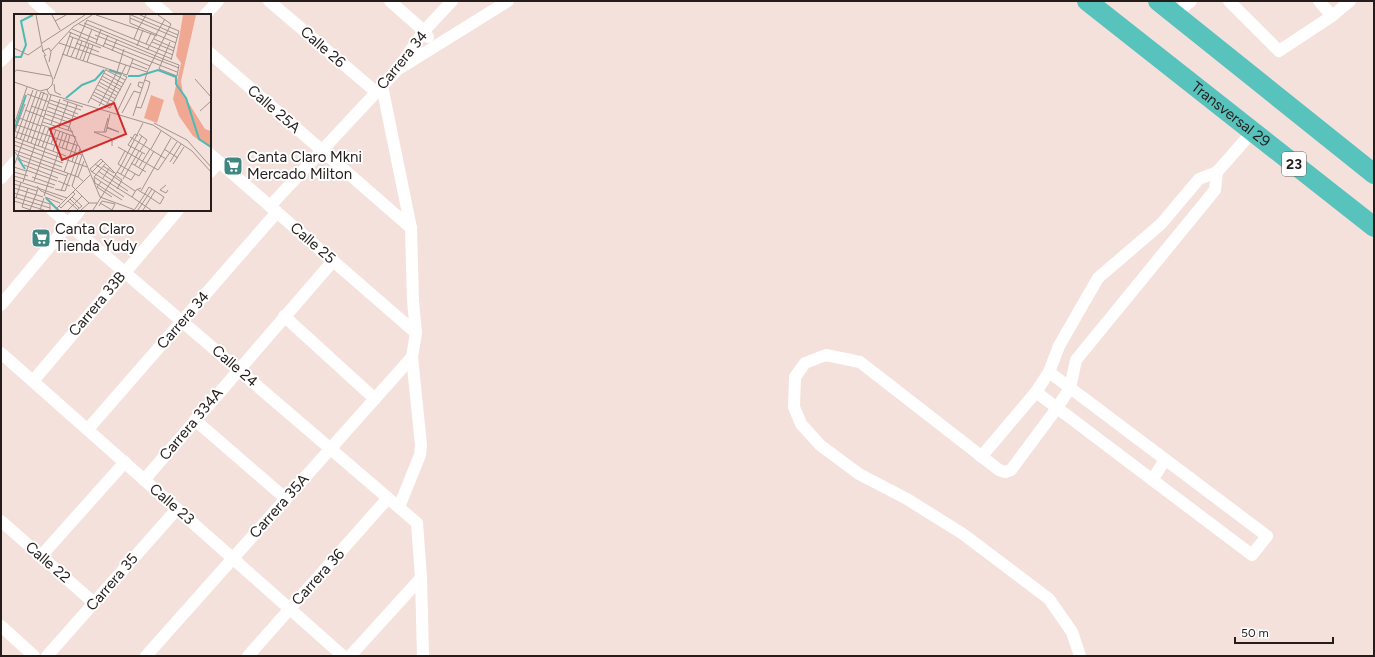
<svg xmlns="http://www.w3.org/2000/svg" width="1375" height="657" viewBox="0 0 1375 657" font-family="Figtree,sans-serif">
<rect width="100%" height="100%" fill="#f5e1db"/>
<g fill="none" stroke-linecap="round" stroke-linejoin="round">
<g stroke="#fff" stroke-width="12">
<path d="M34,1L50,15"/>
<path d="M151,1L167,15"/>
<path d="M269,1L376,92"/>
<path d="M390,1L424,31L428,37"/>
<path d="M1229,1L1279,51L1332,16L1350,1"/>
<path d="M1319,1L1332,16"/>
<path d="M1175,14L1191,1"/>
<path d="M205,15L218,1"/>
<path d="M210,53L411,228"/>
<path d="M1,61L15,46"/>
<path d="M402,67L508,1"/>
<path d="M382,86L411,228L413,301L416,333L412,357L421,445L420,455L399,507"/>
<path d="M210,154L416,333"/>
<path d="M210,172L219,162"/>
<path d="M1,178L15,162"/>
<path d="M270,206L398,69L424,31L452,1"/>
<path d="M52,210L417,523L421,578L423,656"/>
<path d="M1,305L80,210"/>
<path d="M284,316L375,399"/>
<path d="M1,353L343,656"/>
<path d="M33,381L178,210"/>
<path d="M1036,392L1252,555L1267,536L1049,372"/>
<path d="M195,420L285,498"/>
<path d="M88,429L277,212"/>
<path d="M981,457L1036,392L1049,372L1059,346L1098,278L1161,224L1199,179L1217,172L1253,131"/>
<path d="M144,480L333,261"/>
<path d="M1152,480L1165,460"/>
<path d="M1,521L94,603"/>
<path d="M41,556L125,462"/>
<path d="M1,626L34,656"/>
<path d="M47,656L177,509"/>
<path d="M146,656L412,357"/>
<path d="M248,656L388,498"/>
<path d="M350,656L421,578"/>
<path d="M1080,656L1072,632L1049,599L963,534L907,499L859,474L820,445L801,424L794,407L795,377L805,363L826,355L860,362L999,470L1005,472L1011,470L1057,408L1070,388L1076,360L1215,190L1217,172"/>
</g>
<g stroke="#58c2bc" stroke-width="20">
<path id="s1" d="M1087,1L1374,227"/>
<path d="M1158,1L1374,174"/>
</g>
</g>
<defs>
<g id="supermarket-square" transform="scale(1)"><rect x="-9" y="-9" width="18" height="18" rx="4" fill="#3f8781" stroke="#fff"/><path d="M-6-5.5h2.5l.6 2H6L4.5 2H-2.5L-4.4-4H-6ZM-1.5 3.2a1.3 1.3 0 1 0 .1 0ZM3 3.2a1.3 1.3 0 1 0 .1 0Z" fill="#fff"/></g>
</defs>
<g fill-rule="evenodd">
<use href="#supermarket-square" x="233" y="166"/>
<use href="#supermarket-square" x="41" y="238"/>
</g>
<g text-anchor="middle" stroke-width="4" stroke-linejoin="round" paint-order="stroke">
<rect fill="#fff" stroke="#66615f" stroke-width="1" x="1282" y="152" width="24" height="24" rx="3"/>
<g font-size="14" font-weight="bold" fill="#241d1b">
<text x="1294" y="169">23</text>
</g>
<g font-size="15" fill="#241d1b" stroke="#fff">
<text transform="translate(323 47) rotate(41)" y="5">Calle 26</text>
<text transform="translate(402 60) rotate(-51)" y="5">Carrera 34</text>
<text transform="translate(274 109) rotate(41)" y="5">Calle 25A</text>
<text dy="5" stroke="none"><textPath href="#s1" startOffset="183">Transversal 29</textPath></text>
<text transform="translate(313 243) rotate(41)" y="5">Calle 25</text>
<text transform="translate(97 304) rotate(-50)" y="5">Carrera 33B</text>
<text transform="translate(183 320) rotate(-49)" y="5">Carrera 34</text>
<text transform="translate(235 366) rotate(41)" y="5">Calle 24</text>
<text transform="translate(191 424) rotate(-50)" y="5">Carrera 334A</text>
<text transform="translate(172 504) rotate(41)" y="5">Calle 23</text>
<text transform="translate(279 506) rotate(-48)" y="5">Carrera 35A</text>
<text transform="translate(48 562) rotate(41)" y="5">Calle 22</text>
<text transform="translate(318 577) rotate(-48)" y="5">Carrera 36</text>
<text transform="translate(112 582) rotate(-49)" y="5">Carrera 35</text>
</g>
<g font-size="15" fill="#241d1b" stroke="#fff" text-anchor="start">
<text x="247" y="162">Canta Claro Mkni<tspan x="247" dy="17">Mercado Milton</tspan></text>
<text x="55" y="234">Canta Claro<tspan x="55" dy="17">Tienda Yudy</tspan></text>
</g>
</g>
<g transform="translate(14 14)">
<rect width="197" height="197" fill="#f5e1db"/>
<path d="M169,1H182L167,67L169,80L191,115L197,117V134L179,122L165,102L159,85L167,49L162,42ZM137,81L150,86L143,109L130,104Z" fill="#f0a893"/>
<path fill="none" stroke="#4dbab3" stroke-width="2" d="M0,43H7L12,31L7,7L19,1M95,56L107,60M114,62H125L144,56L162,63V70L172,84L185,125L197,133M52,84L68,71L81,66L90,56M0,117L12,81M4,144L11,155M32,184L44,196"/>
<path fill="none" stroke="#a1938e" stroke-width="1" d="M22,1L29,38M38,1L46,16M82,1L124,15L120,25M116,1V9L162,29M117,1L164,21M126,1L165,17L157,46M132,1L124,15L143,22M116,4L163,24M41,7L52,1M70,9L158,45M65,10L149,45L165,51L163,62L145,55L149,45L156,28M58,15L84,26M55,18L136,52M81,21L165,54M55,22L87,34M140,25L160,34M138,28L160,37M28,29L71,1M45,29L133,58M62,29L85,38M82,29L87,15M90,29L163,58M132,30L137,19M123,32L129,16M89,33L94,21M0,34L14,41L27,32M133,36L151,5M37,37L59,13L78,1M98,37L103,25M48,40L113,61L119,45M30,41L39,66L38,71L33,76L35,80L139,111L178,137L197,158M53,41L59,23M32,42L29,37L35,34M57,43L73,6L159,41M62,44L68,27M66,45L78,15M69,47L75,30M35,48L37,38L35,34M73,48L79,31M118,49L133,55M92,56L111,66M0,58L3,56L37,62M103,58L110,35M90,59L110,70M88,62L108,73M40,65L57,18M87,65L107,76M181,65L197,83M0,68L26,77L34,75M85,68L105,79M40,70L41,78L47,81M84,71L103,82M128,74L124,72L125,68L129,69M82,75L102,85M80,78L100,88M13,80L35,88M79,81L98,91M77,84L96,94L113,63L109,61M36,86L67,96M49,86L69,93M35,89L64,100M74,89L92,55M17,92L32,97M85,92L103,58M34,93L62,103M122,93L127,94L134,75L136,68L131,66M91,94L112,51M11,96L30,103M33,97L59,106M186,97L197,87M103,98L117,69M108,99L120,77L126,79M31,100L57,109M96,100L92,118H80L98,125V132M119,102L134,56L157,10L144,1M5,104L27,112M30,104L55,113M29,108L59,118M140,109L173,126L197,153M37,110L46,85M0,111L13,73M3,111L65,132L86,183L121,196M28,111L62,123M55,112L64,131M45,113L54,88M93,114L105,118L93,113M54,116L63,91M0,117L68,141M1,117L11,90M90,118L94,104M125,120L133,126L126,137M124,122L121,120L114,131L131,140M0,123L52,142M116,123L152,145M2,124L19,76M6,126L23,77M0,127L73,153M13,128L30,78M17,129L34,81M37,130L42,116M0,131L49,149M24,132L31,113M45,132L49,119M28,133L35,114M104,133L144,156L163,128M48,134L53,120M52,135L56,121M137,135L147,117M150,135L164,144M0,136L48,153M0,137L7,146L53,162M39,137L46,117M111,137L104,150L125,162L140,137M4,141L64,163L69,167M68,141L58,172L75,189M58,148L63,131M156,148L167,130M92,149L80,163L110,183M117,149L132,158M81,150L121,177M159,150L170,133M10,151L44,164M121,151L128,139M0,152L27,78L34,81M89,152L100,159M0,153L12,157M125,153L136,135M12,156L43,167M84,157L114,177M0,158L14,162M50,158L62,124M78,158L118,183M78,158L76,155L87,145L102,160M78,158L89,147M103,158L117,166L121,160M107,160L128,122M101,161L108,166L103,175M0,162L40,174M18,163L41,171M64,163L70,147M80,164L81,169L108,186M89,164L96,153M109,165L125,137M0,166L53,184M20,167L38,115M44,167L56,172M9,168L37,81M87,168L83,173L98,183M0,170L23,177M152,171L146,176L152,179L154,176M23,172L27,177L49,186M0,174L29,183M14,174L8,193L17,196M127,174L122,176L118,183L137,196M41,175L51,177L66,135M47,177L54,159M127,177L157,124M0,179L36,190V196M30,182L44,139M0,183L36,194M31,183L46,189M58,183L68,192L63,196M2,184L7,168M56,185L65,194M0,187L30,196M54,187L64,196M86,189L98,196M45,192L47,194L61,180L59,178M85,192L88,187L101,190L98,196M121,195L131,180L135,173L150,183L146,190L131,180L127,178L123,175M16,196L24,175M26,196L30,184M45,196L43,194L76,161M54,196L68,182M67,196L75,189H83M79,196L107,152L129,109M124,196L138,175M129,196L141,177"/>
<path fill="#d62828" fill-opacity="0.15" stroke="#d62828" stroke-width="2" d="M100,89L112,120L48,146L36,115Z"/>
<rect width="197" height="197" fill="none" stroke="#241d1b" stroke-width="2"/>
</g>
<rect width="1375" height="657" fill="none" stroke="#241d1b" stroke-width="4"/>
<path d="M1235 637v6h98v-6" fill="none" stroke="#241d1b" stroke-width="2"/>
<text x="1241" y="637" font-size="12" fill="#241d1b" stroke="#ffffff" stroke-width="3" paint-order="stroke">50 m</text>
</svg>
